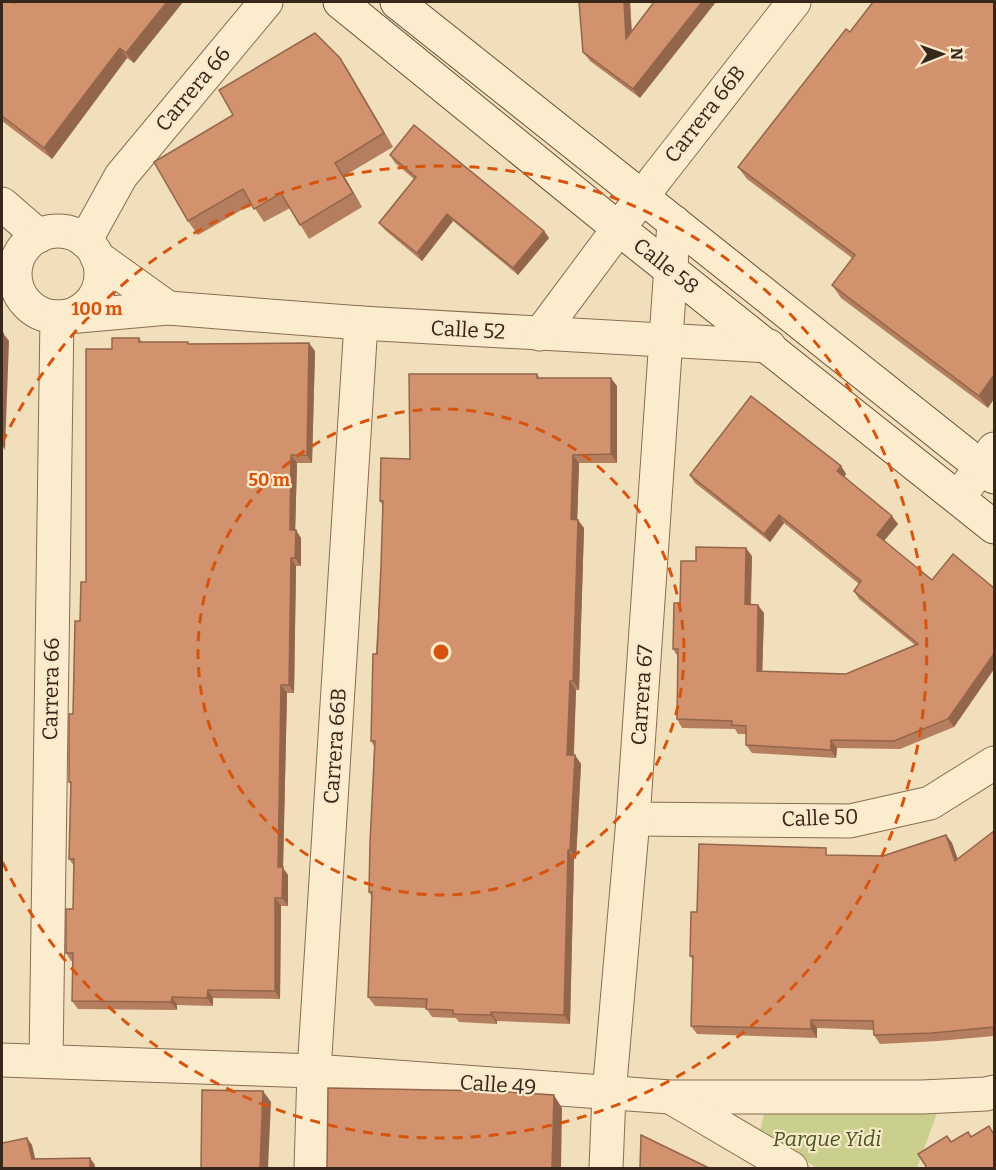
<svg xmlns="http://www.w3.org/2000/svg" width="996" height="1170" viewBox="0 0 996 1170" font-family="Bitter,serif">
<rect width="100%" height="100%" fill="#f1deba"/>
<path fill="#cbcf8e" d="M765,1109L937,1113L917,1168H817L760,1132Z"/>
<g fill="none" stroke-linecap="round" stroke-linejoin="round">
<g stroke="#896d53" stroke-width="35">
<g id="street">
<path d="M2,204L39,236"/>
<circle cx="58" cy="274" r="43"/>
<path d="M85,241L121,176L266,2"/>
<path d="M97,257L168,308"/>
<path d="M67,317L168,308L361,323L769,346"/>
<path d="M540,334L657,177L794,2"/>
<path d="M959,497L994,449"/>
<path d="M633,819L850,821L930,803L994,763"/>
<path d="M2,1060L314,1071L670,1097H922L986,1094L994,1092"/>
<path d="M46,1061L57,317"/>
<path d="M672,1098L791,1168"/>
<path d="M311,1168L314,1071L361,323"/>
<path d="M606,1168L609,1094L633,819L674,222"/>
</g>
</g>
<g stroke="#6a4e37" stroke-width="35">
<g id="secondary">
<path d="M340,2L618,228L994,527"/>
<path d="M397,2L994,477"/>
</g>
</g>
<use href="#street" stroke="#fbecce" stroke-width="33"/>
<use href="#secondary" stroke="#fbecce" stroke-width="33"/>
</g>
<g fill="#b57e5e">
<path d="M2,2L14,3L15,2H183L134,63L127,58L52,159L2,121Z"/>
<path d="M579,2H630L632,31L640,98L590,61L583,52Z"/>
<path d="M846,29L988,408L841,298L832,285L852,258L747,179L738,167Z"/>
<path d="M340,58L349,72L393,147L344,176L362,207L309,239L290,208L264,222L252,204L198,235L188,221Z"/>
<path d="M390,155L544,231L549,238L518,275L453,221L422,261L385,230L379,223L414,179L395,163Z"/>
<path d="M139,338L142,342L189,344L315,351L312,463H297L295,530L301,538V566H296L294,693H287L283,868L288,875V906H281L280,999L213,998V1006L177,1005V1010L78,1009L72,1001L73,961H71L66,953L73,909L74,866L69,859L71,785L69,782L80,621L86,582L112,349Z"/>
<path d="M537,374L540,378L617,386V463H579L577,520L584,528L579,690H576L574,755L581,764L576,859H574L570,1024L497,1021V1024L459,1022L456,1018L432,1017L426,1008L375,1006L368,997L372,897L369,892L374,746L371,741L381,566L383,506L380,501L410,459Z"/>
<path d="M841,466L846,474L844,477L898,524L884,541L932,580L994,588V669L954,727L900,749L837,748L836,758L752,753L746,745V734H738L735,729L682,728L677,719L678,657L673,649L680,603L696,561L752,556L751,605L764,613L762,672L846,674L915,645L859,599L854,591L859,584L784,523L770,542L695,483L690,475Z"/>
<path d="M994,831V1036L938,1041L880,1044L874,1035V1030L817,1028V1038L697,1034L691,1026L693,960L690,956L697,912L831,855L883,856L946,835L952,843L958,859Z"/>
</g>
<g fill="#93664c">
<path d="M167,2H183L134,63L126,53Z"/>
<path d="M624,2H630L632,48L626,39Z"/>
<path d="M702,2H716L640,98L633,89Z"/>
<path d="M120,48L127,58L52,159L44,148Z"/>
<path d="M340,58L349,72L393,147L384,133Z"/>
<path d="M335,163L344,176L362,207L353,193Z"/>
<path d="M447,214L453,221L422,261L417,253Z"/>
<path d="M544,231L549,238L518,275L513,268Z"/>
<path d="M3,333L9,341L5,450L2,445V386Z"/>
<path d="M309,343L315,351L312,463L307,455Z"/>
<path d="M994,375V399L988,408L979,396Z"/>
<path d="M611,378L617,386V463L611,454Z"/>
<path d="M291,455L297,463L295,538L290,530Z"/>
<path d="M573,455L579,463L577,528L571,519Z"/>
<path d="M841,466L846,474L842,480L837,471Z"/>
<path d="M779,515L784,523L770,542L764,534Z"/>
<path d="M892,516L898,524L882,543L877,535Z"/>
<path d="M578,520L584,528L579,690L573,681Z"/>
<path d="M296,530L301,538V566L295,558Z"/>
<path d="M746,548L752,556L750,613L745,604Z"/>
<path d="M291,558L296,566L294,693L289,685Z"/>
<path d="M758,605L764,613L762,680L757,671Z"/>
<path d="M993,655L994,658V669L954,727L948,719Z"/>
<path d="M570,681L576,690L573,764L567,755Z"/>
<path d="M281,685L287,693L283,868L288,875V906L282,898L278,867Z"/>
<path d="M831,740L837,748L836,758L831,750Z"/>
<path d="M575,755L581,764L576,859L570,850Z"/>
<path d="M946,835L952,843L961,870L955,861Z"/>
<path d="M568,850L574,859L570,1024L564,1015Z"/>
<path d="M275,898L281,906L280,999L275,991Z"/>
<path d="M208,990L213,998V1006L207,998Z"/>
<path d="M172,997L177,1005V1010L171,1002Z"/>
<path d="M491,1012L497,1021V1024L491,1015Z"/>
<path d="M811,1020L817,1028V1038L811,1029Z"/>
<path d="M263,1091L271,1102L268,1168H260Z"/>
<path d="M554,1095L562,1108L561,1168H552Z"/>
<path d="M27,1138L32,1145L37,1166L32,1159Z"/>
<path d="M90,1158L95,1165V1168H90Z"/>
</g>
<g fill="#d2926d" stroke="#93664c" stroke-width="1.5">
<path d="M2,2H12L14,3L15,2H167L126,53L120,48L44,148L2,116Z"/>
<path d="M579,2H624L626,39L654,2H702L633,89L583,52Z"/>
<path d="M873,2H994V375L979,396L832,285L855,255L738,167L846,29L850,32Z"/>
<path d="M315,33L340,58L384,133L335,163L353,193L300,225L281,193L254,209L243,189L188,221L154,162L233,115L219,90Z"/>
<path d="M414,125L544,231L513,268L447,214L417,253L379,223L416,177L390,155Z"/>
<path d="M2,333H3L2,386Z"/>
<path d="M112,338H139V342H188V344L309,343L307,455H291L290,530H296L295,558H291L289,685H281L278,867H283L282,898H275V991L208,990L207,998L172,997L171,1002L72,1001L73,953H66V909H73L74,859H69L71,782H69V714H73L75,621H80L81,582H86V349H112Z"/>
<path d="M409,374H537V378H611V454L573,455L571,519L578,520L573,681H570L567,755H575L570,850H568L564,1015L491,1012V1015L453,1014V1010L426,1009L427,999L368,997L372,892H369L370,843L375,741H371L373,654H377L381,566L383,501H380L381,458L410,459Z"/>
<path d="M751,396L841,466L837,471L892,516L877,535L932,580L953,554L994,588V657L993,655L948,719L894,741L831,740V750L746,745V726L732,725V721L677,719L678,649H673L674,603H680L681,561H696V547L746,548L745,604L758,605L757,671L846,674L918,644L854,591L861,581L779,515L764,534L690,475Z"/>
<path d="M994,831V1027L932,1033L874,1035L873,1021L811,1020V1029L691,1026L693,956H690L691,912H697L699,844L826,848V855L883,856L946,835L955,861Z"/>
<path d="M328,1088L491,1091L554,1095L552,1168H327Z"/>
<path d="M202,1090L263,1091L260,1168H201Z"/>
<path d="M989,1126L993,1133L994,1132V1168H927L918,1154L947,1136L951,1142L968,1132L971,1137Z"/>
<path d="M641,1135L709,1168H640Z"/>
<path d="M27,1138L32,1159L90,1158V1168H2V1143Z"/>
</g>
<g fill="none" stroke="#d6540d" stroke-width="3" stroke-dasharray="10 8">
<circle cx="441" cy="652" r="243"/>
<path d="M2 443A486 486 0 1 1 2 861"/>
</g>
<g text-anchor="middle" stroke-width="4.5" stroke-linejoin="round" paint-order="stroke">
<g font-size="21" fill="#37261a" stroke="#f8e9ca">
<text transform="translate(193 89) rotate(-50)" y="7">Carrera 66</text>
<text transform="translate(705 114) rotate(-52)" y="7">Carrera 66B</text>
<text transform="translate(666 266) rotate(38)" y="7">Calle 58</text>
<text transform="translate(468 330) rotate(3)" y="7">Calle 52</text>
<text transform="translate(51 689) rotate(-89)" y="7">Carrera 66</text>
<text transform="translate(642 695) rotate(-86)" y="7">Carrera 67</text>
<text transform="translate(335 746) rotate(-86)" y="7">Carrera 66B</text>
<text transform="translate(820 818) rotate(-2)" y="7">Calle 50</text>
<text transform="translate(498 1085) rotate(4)" y="7">Calle 49</text>
</g>
<g font-size="21" font-style="italic" fill="#49551f" stroke="#f8e9ca">
<text x="827" y="1146">Parque Yidi</text>
</g>
</g>
<circle cx="441" cy="652" r="9" fill="#d6540d" stroke="#f8e9ca" stroke-width="3"/>
<g font-size="18" text-anchor="middle" font-weight="bold" fill="#d6540d" stroke="#f8e9ca" stroke-width="4.5" stroke-linejoin="round" paint-order="stroke">
<text x="97" y="315">100 m</text>
<text x="269" y="486">50 m</text>
</g>
<rect width="996" height="1170" fill="none" stroke="#37261a" stroke-width="6"/>
<g transform="translate(942 54) rotate(89)" stroke="#f8e9ca" stroke-width="4.5" paint-order="stroke">
<path d="M0-4.5L10 22L0 15L-10 22Z" fill="#37261a"/>
<text y="-9" font-size="16" font-weight="bold" text-anchor="middle" fill="#37261a">N</text>
</g>
</svg>
